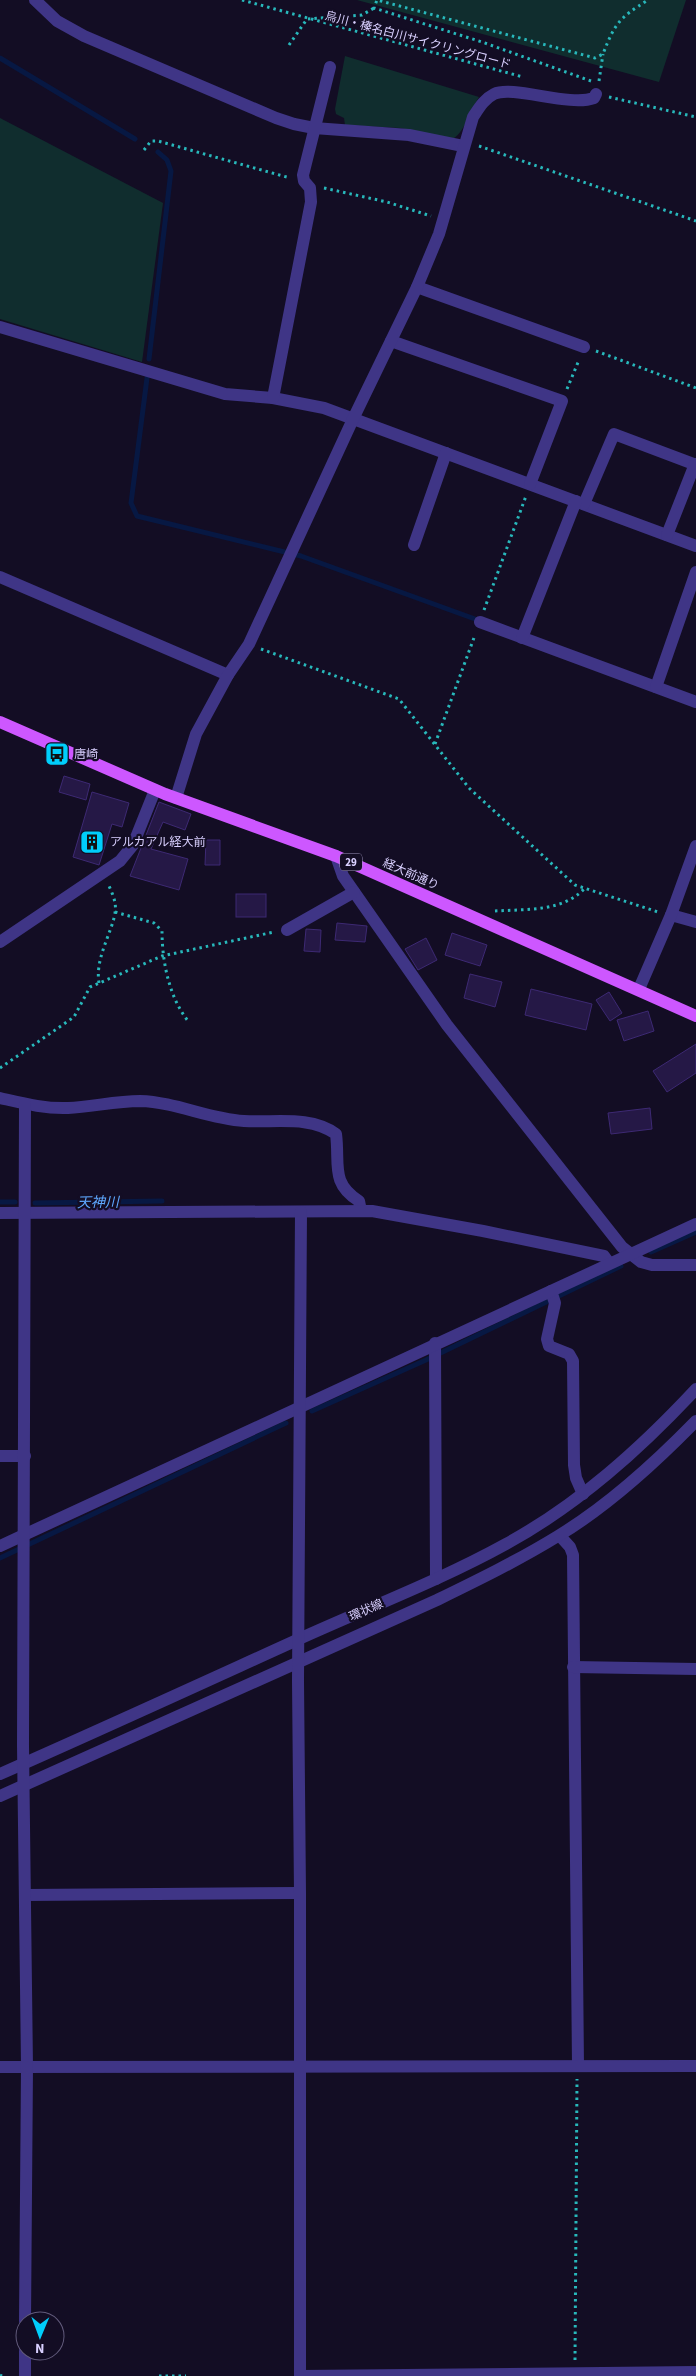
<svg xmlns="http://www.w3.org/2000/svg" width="696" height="2376" viewBox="0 0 696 2376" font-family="'Source Sans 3','Noto Sans JP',sans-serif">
<rect width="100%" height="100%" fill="#130d24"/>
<g fill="#102d2e">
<path d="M357,0H686L659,82Z"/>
<path d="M345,56L479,97C470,111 466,130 453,139L400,128L345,125L344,118L336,114L335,109Z"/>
<path d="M0,118L163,203L142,362L0,319Z"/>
</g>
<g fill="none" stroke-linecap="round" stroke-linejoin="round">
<g stroke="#071843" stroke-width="5">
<path d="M0,58L135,139"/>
<path d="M149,359L171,171L167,160L158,152"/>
<path d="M147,378L131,503L137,516L301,556L475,619"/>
<path d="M0,1202H15"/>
<path d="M35,1203L162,1201"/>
<path d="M651,1252L696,1232"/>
<path d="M312,1411L426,1360L621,1266"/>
<path d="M0,1558L286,1423"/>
</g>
</g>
<g fill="#251846" stroke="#3d2973">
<path d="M64,776L90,784L86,800L59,792Z"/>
<path d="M92,792L129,803L122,827L112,824L99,865L73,857Z"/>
<path d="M159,802L191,814L185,830L163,822L151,849L188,859L179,890L130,876Z"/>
<path d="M206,840H220V865H205Z"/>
<rect x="236" y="894" width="30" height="23"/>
<path d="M337,923L367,926L365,942L335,940Z"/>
<path d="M306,929L321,930L320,952L304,951Z"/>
<path d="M452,933L487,945L480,966L445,955Z"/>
<path d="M426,938L437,960L418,970L405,949Z"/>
<path d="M470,974L502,982L495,1007L464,998Z"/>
<path d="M531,989L592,1004L586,1030L525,1015Z"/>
<path d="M609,992L622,1013L610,1021L596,1000Z"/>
<path d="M648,1011L654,1031L624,1041L617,1020Z"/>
<path d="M696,1044V1073L667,1092L653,1071Z"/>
<path d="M650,1108L652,1129L611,1134L608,1113Z"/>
</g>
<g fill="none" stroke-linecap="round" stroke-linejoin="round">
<g stroke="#28b8bb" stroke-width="3" stroke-dasharray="2.5 4" stroke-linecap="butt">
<path d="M242,0L523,77"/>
<path d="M289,45L307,19L362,15L374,8"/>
<path d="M591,81L482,42L374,8L377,0L595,58L603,54C615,23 619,18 648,0"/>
<path d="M599,81L603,54"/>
<path d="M609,97L696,117"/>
<path d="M479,146L696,221"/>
<path d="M144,150L151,141H158L290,178"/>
<path d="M324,188L387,202L431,216"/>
<path d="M596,351L696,388"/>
<path d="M567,389L579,360"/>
<path d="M484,610L526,496"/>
<path d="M261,649L399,699L469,788L575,885L658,912"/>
<path d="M435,744L475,635"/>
<path d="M495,911C526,909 562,912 584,889"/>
<path d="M115,912L154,923L162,931C162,961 169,997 188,1021"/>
<path d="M99,983C94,954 119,923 115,903C114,897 111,890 108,884"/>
<path d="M0,1068L74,1017L90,987L162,956L274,932"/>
<path d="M575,2360L577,2079"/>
<path d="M0,2375L2,2376"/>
<path d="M159,2376H186"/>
</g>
<g stroke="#3f3586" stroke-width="12">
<path d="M35,0L57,21L84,36L276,118L294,124L314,128L409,135L463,146"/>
<path d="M417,287L584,347"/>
<path d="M0,327L225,394L273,398L324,408L696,546"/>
<path d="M391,341L562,401L530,484"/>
<path d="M273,398L311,202L310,188L304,181L303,175L330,67"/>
<path d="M584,504L614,434L696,465"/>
<path d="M667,535L695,464"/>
<path d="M414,545L446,453"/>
<path d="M0,577L228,675L249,644L354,417L417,287L439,234L473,117C479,108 484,99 494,94C513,85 569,107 594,98L596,94"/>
<path d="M480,622L696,702"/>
<path d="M522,638L576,501"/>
<path d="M656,687L696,572"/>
<path d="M176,798L196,734L228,675"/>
<path d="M336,856L343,876L447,1025L622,1247L641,1262L652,1265H696"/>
<path d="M671,915L696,922"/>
<path d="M287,930L354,892"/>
<path d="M0,942L120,861L133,845L155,790"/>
<path d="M639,989L671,915L696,846"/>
<path d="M0,1098C22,1103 45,1109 68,1108C92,1107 115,1101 140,1101C176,1102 208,1119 244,1121C274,1123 310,1115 336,1134C340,1164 330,1183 359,1201L361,1211"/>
<path d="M0,1213L372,1211L483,1231L604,1256L609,1263"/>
<path d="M551,1291L555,1303L547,1339L549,1346L569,1354L573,1361L574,1465L576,1478L583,1494"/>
<path d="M435,1343L436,1579"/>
<path d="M0,1456H25"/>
<path d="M560,1536L570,1547L573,1555L578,2066"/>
<path d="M0,1546L696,1224"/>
<path d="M573,1667L696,1669"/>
<path d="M0,1774C100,1730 198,1685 297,1640C367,1608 439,1581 506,1544C579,1504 640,1449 696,1389"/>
<path d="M0,1796L437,1600C478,1580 519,1560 558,1536C608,1506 655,1463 696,1421"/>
<path d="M25,1895L300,1893"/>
<path d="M0,2067L696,2066"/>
<path d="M25,2321L27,2067L23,1745L25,1104"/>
<path d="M25,2376V2351"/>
<path d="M300,2376V1893L298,1681L301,1212"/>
<path d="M300,2376L696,2372"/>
</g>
<path stroke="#cd57ff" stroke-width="12" d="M0,722L165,794L336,856L696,1016"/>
</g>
<defs>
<g id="bus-square" transform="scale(1.25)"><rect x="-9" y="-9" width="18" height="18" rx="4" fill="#00cefb" stroke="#130d24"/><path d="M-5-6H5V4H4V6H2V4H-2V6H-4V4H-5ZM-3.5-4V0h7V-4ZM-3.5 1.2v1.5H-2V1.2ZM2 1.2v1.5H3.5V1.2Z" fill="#111"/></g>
<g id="building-square" transform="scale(1.25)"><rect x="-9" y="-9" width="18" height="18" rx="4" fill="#00cefb" stroke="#130d24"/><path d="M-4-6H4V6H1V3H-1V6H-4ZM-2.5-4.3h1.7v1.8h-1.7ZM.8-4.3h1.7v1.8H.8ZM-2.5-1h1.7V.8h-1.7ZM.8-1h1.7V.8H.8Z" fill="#111"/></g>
</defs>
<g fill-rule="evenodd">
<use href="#bus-square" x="57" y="754"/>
<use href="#building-square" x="92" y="842"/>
</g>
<g text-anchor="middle" stroke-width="4.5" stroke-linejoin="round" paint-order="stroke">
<rect fill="#130d24" stroke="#9e96bd" stroke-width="1" x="340" y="853.5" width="22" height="17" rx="4"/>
<g font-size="11" font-weight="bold" fill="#d9d0ff">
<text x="351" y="866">29</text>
</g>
<g font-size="12" fill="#d9d0ff" stroke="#130d24">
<text transform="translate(418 40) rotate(15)" y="4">烏川・榛名白川サイクリングロード</text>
<text transform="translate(411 874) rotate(24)" y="4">経大前通り</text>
<text transform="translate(366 1610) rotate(-24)" y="4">環状線</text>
</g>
<g font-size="12" fill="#d9d0ff" stroke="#130d24" text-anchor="start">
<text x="74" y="758">唐崎</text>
<text x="110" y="846">アルカアル経大前</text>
</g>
<g font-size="14" font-style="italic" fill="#5ea8ff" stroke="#130d24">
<text transform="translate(98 1202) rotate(-1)" y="5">天神川</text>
</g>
</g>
<g transform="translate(40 2336) rotate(181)"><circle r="24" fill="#130d24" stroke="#625b7c"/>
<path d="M0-4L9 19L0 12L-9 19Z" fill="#00cefb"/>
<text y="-8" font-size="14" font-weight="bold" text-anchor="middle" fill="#d9d0ff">N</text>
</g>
</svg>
